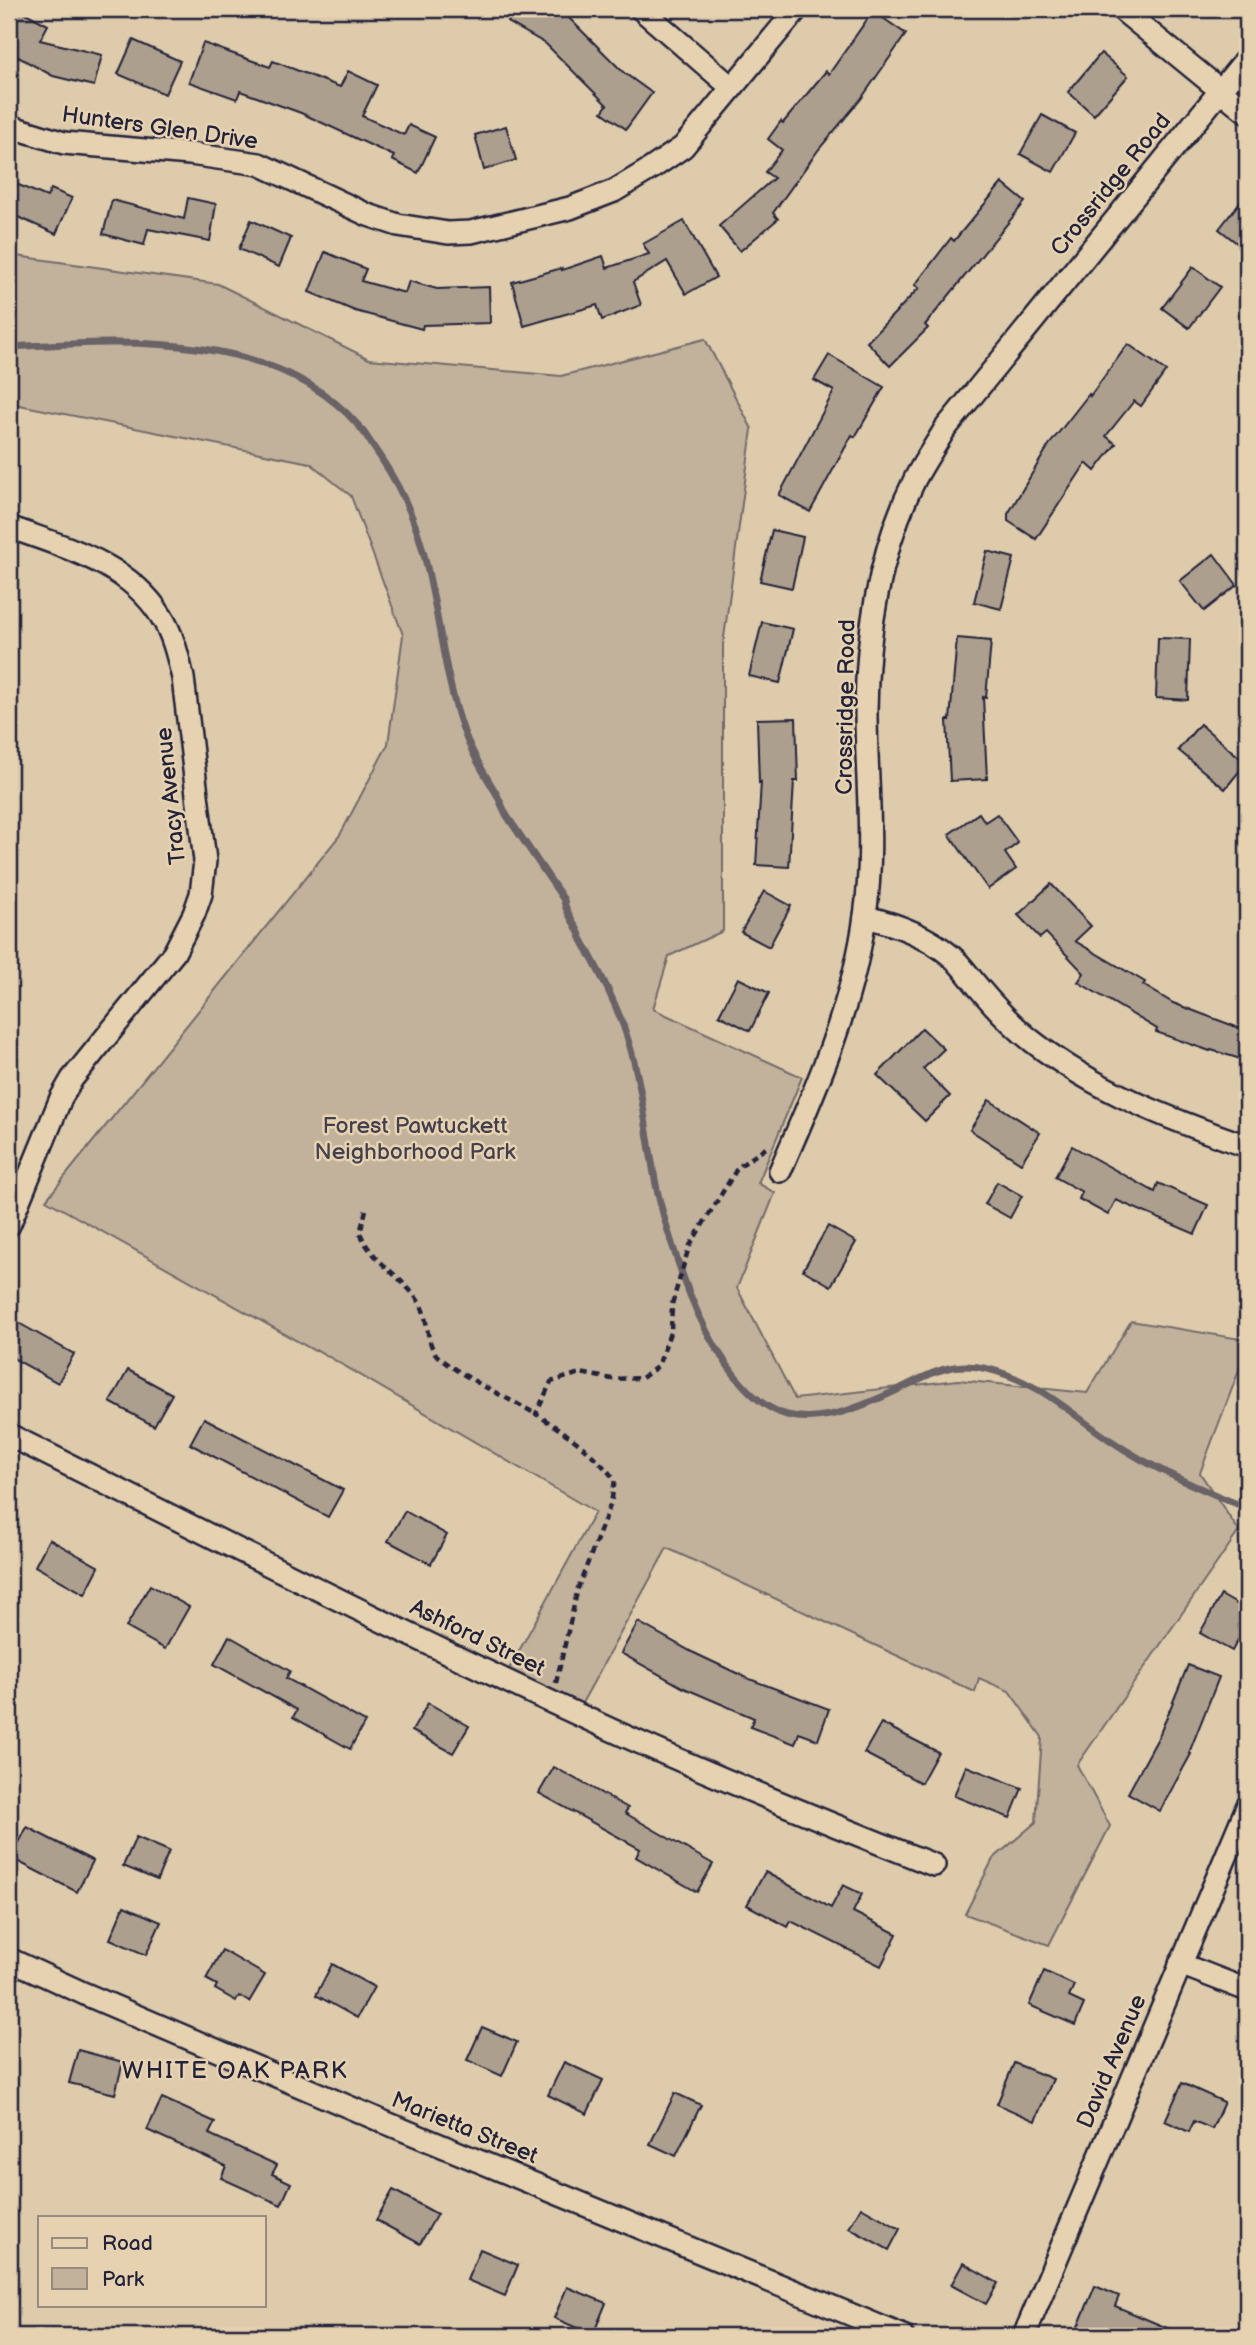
<svg xmlns="http://www.w3.org/2000/svg" width="1256" height="2345" viewBox="0 0 1256 2345" font-family="'Balsamiq Sans',sans-serif">
<rect width="100%" height="100%" fill="#decbab"/>
<filter id="ink" filterUnits="userSpaceOnUse"><feTurbulence type="fractalNoise" baseFrequency=".0143" numOctaves="2"/><feDisplacementMap in="SourceGraphic" scale="14" xChannelSelector="R" yChannelSelector="G"/><feConvolveMatrix kernelMatrix="1 2 1 2 8 2 1 2 1" color-interpolation-filters="sRGB"/></filter>
<g filter="url(#ink)">
<path fill="#c2b29b" stroke="#726a6b" stroke-width="2" d="M9,255L218,284L369,359L561,376L705,339L752,429L723,645V931L669,956L653,1009L802,1077L758,1183L775,1193L737,1288L795,1399L958,1380L1087,1393L1131,1321L1247,1340V1349L1200,1473L1239,1531L1077,1765L1110,1826L1049,1945L965,1914L993,1859L1036,1822L1042,1737L1009,1691L979,1678L975,1692L667,1548L581,1705L508,1671L595,1512L317,1350L315,1351L46,1200L340,835L388,744L403,635L351,496L310,463L9,403Z"/>
<g fill="none" stroke-linecap="round" stroke-linejoin="round">
<path stroke="#696266" stroke-width="7" d="M9,347C123,341 274,329 358,425C366,434 372,445 379,455C400,486 414,516 423,551C439,610 443,674 464,732C472,754 484,773 496,793C500,800 503,809 507,816C526,844 545,872 564,900C565,914 577,924 581,938C600,973 618,1006 629,1043C644,1093 647,1144 658,1194C665,1224 679,1267 690,1295C706,1335 742,1403 787,1415C822,1424 863,1406 893,1392C927,1376 949,1359 988,1369C1040,1382 1067,1411 1110,1440C1152,1469 1201,1489 1247,1508"/>
</g>
<g fill="#ad9f8e" stroke="#22223b" stroke-width="2">
<path d="M9,9H18L48,25L40,40L102,55L94,86L53,76L9,52Z"/>
<path d="M515,9H553L569,18L623,72L652,93L626,129L602,112L607,105L546,44L508,22Z"/>
<path d="M873,11L906,34L861,99L819,149L773,213L778,219L740,251L719,226L774,178L765,172L782,150L768,139L781,121L783,123L826,71L829,74Z"/>
<path d="M133,40L180,61L165,94L118,74Z"/>
<path d="M203,43L270,67L273,61L340,87L348,71L377,85L362,116L404,135L409,125L435,137L418,173L392,160L394,156L301,113L240,91L237,99L189,82Z"/>
<path d="M1101,53L1128,76L1094,115L1068,92Z"/>
<path d="M1042,115L1075,133L1053,172L1020,154Z"/>
<path d="M506,126L516,160L484,170L475,135Z"/>
<path d="M9,181L47,197L51,189L72,198L56,234L9,213Z"/>
<path d="M1002,183L1025,202L925,325L928,328L890,366L867,342L919,288L915,285L951,238L954,241Z"/>
<path d="M1247,193V251L1219,229Z"/>
<path d="M188,198L216,204L210,241L148,229L144,245L103,234L112,200L184,219Z"/>
<path d="M251,220L291,238L279,267L239,249Z"/>
<path d="M684,221L716,277L686,294L667,261L633,282L641,305L602,320L597,305L524,326L512,282L562,268V270L603,256L607,268L649,254L643,244Z"/>
<path d="M325,252L366,269L361,281L405,293L409,281L437,289L489,287L490,323L423,325L422,329L355,311L309,292Z"/>
<path d="M1193,267L1220,287L1189,328L1162,308Z"/>
<path d="M1128,344L1166,371L1141,406L1134,401L1106,436L1116,444L1095,471L1086,463L1036,539L1008,521V514L1049,445L1089,394L1090,396Z"/>
<path d="M829,355L884,387L855,437L852,435L810,512L779,495L834,391L814,380Z"/>
<path d="M772,530L803,537L792,588L760,581Z"/>
<path d="M987,551L1014,558L1001,609L974,602Z"/>
<path d="M1214,554L1237,585L1204,611L1180,581Z"/>
<path d="M762,622L793,629L780,683L749,676Z"/>
<path d="M957,638L991,641L986,698L983,697L987,779L950,781L947,720H950Z"/>
<path d="M1158,638L1190,639L1188,700L1156,698Z"/>
<path d="M796,718L798,781H794L789,867L756,865L761,782L759,783L757,719Z"/>
<path d="M1200,724L1246,763L1225,789L1178,750Z"/>
<path d="M979,813L985,822L997,814L1018,843L1005,853L1016,869L988,889L949,834Z"/>
<path d="M1051,884L1091,926L1075,941L1145,982L1143,985L1173,1003L1247,1031V1061L1211,1050L1210,1051L1156,1032L1157,1029L1078,982L1084,973L1046,933L1040,938L1018,915Z"/>
<path d="M764,891L791,906L769,947L741,932Z"/>
<path d="M738,978L769,993L750,1031L719,1015Z"/>
<path d="M922,1028L944,1049L923,1069L950,1096L925,1121L877,1075Z"/>
<path d="M989,1100L1040,1133L1021,1163L970,1130Z"/>
<path d="M1072,1146L1155,1192L1158,1183L1208,1205L1195,1234L1116,1200L1108,1215L1079,1199L1082,1192L1055,1177Z"/>
<path d="M997,1182L1022,1196L1010,1218L985,1204Z"/>
<path d="M828,1226L856,1242L831,1286L803,1270Z"/>
<path d="M15,1321L74,1354L58,1383L9,1356V1332Z"/>
<path d="M128,1370L172,1394L154,1426L110,1402Z"/>
<path d="M204,1418L343,1490L328,1517L190,1444Z"/>
<path d="M405,1511L447,1535L431,1564L388,1541Z"/>
<path d="M49,1539L99,1567L85,1594L35,1566Z"/>
<path d="M150,1585L189,1607L165,1649L126,1627Z"/>
<path d="M1221,1595L1247,1610V1623L1232,1651L1200,1633Z"/>
<path d="M638,1622L692,1652L747,1678L829,1709L818,1740L799,1733L795,1744L750,1727L754,1718L684,1688L621,1653Z"/>
<path d="M229,1636L290,1671L286,1678L365,1722L350,1749L293,1717L297,1710L214,1664Z"/>
<path d="M1188,1665L1219,1677L1189,1753L1191,1754L1160,1811L1128,1793L1159,1736Z"/>
<path d="M428,1703L469,1726L453,1753L412,1731Z"/>
<path d="M881,1723L938,1752L921,1783L864,1753Z"/>
<path d="M966,1766L1022,1788L1010,1818L954,1796Z"/>
<path d="M554,1767L628,1808L625,1813L713,1864L697,1892L636,1857L640,1849L539,1793Z"/>
<path d="M27,1827L93,1861L77,1892L11,1858Z"/>
<path d="M136,1837L169,1851L157,1880L123,1866Z"/>
<path d="M765,1872L831,1908L843,1885L862,1894L853,1912L897,1934L881,1966L791,1921L788,1927L747,1905Z"/>
<path d="M124,1906L161,1922L146,1955L110,1939Z"/>
<path d="M222,1950L265,1975L249,2002L239,1996L236,2001L215,1989L217,1985L206,1979Z"/>
<path d="M332,1964L374,1987L357,2018L316,1995Z"/>
<path d="M1044,1971L1074,1985L1069,1997L1084,2004L1075,2025L1029,2005Z"/>
<path d="M482,2027L517,2042L502,2076L467,2060Z"/>
<path d="M78,2050L123,2062L115,2094L69,2083Z"/>
<path d="M564,2062L603,2080L587,2114L548,2095Z"/>
<path d="M1014,2063L1053,2079L1035,2121L997,2104Z"/>
<path d="M1182,2083L1224,2102L1212,2129L1194,2121L1189,2132L1165,2121Z"/>
<path d="M675,2093L701,2105L676,2156L650,2144Z"/>
<path d="M162,2098L215,2122L209,2134L277,2165L272,2174L291,2183L281,2205L221,2178L226,2166L147,2130Z"/>
<path d="M393,2190L437,2214L420,2244L376,2220Z"/>
<path d="M861,2207L900,2229L889,2250L849,2228Z"/>
<path d="M480,2249L518,2265L505,2296L467,2280Z"/>
<path d="M963,2263L998,2283L986,2304L951,2285Z"/>
<path d="M1095,2286L1119,2296L1115,2306L1186,2336H1095L1077,2329Z"/>
<path d="M567,2287L606,2303L593,2335L554,2318Z"/>
</g>
<g fill="none" stroke-linecap="round" stroke-linejoin="round">
<g stroke="#22223b" stroke-width="26">
<g id="street">
<path d="M641,9L731,87"/>
<path d="M1121,9L1247,112"/>
<path d="M9,126L64,143L190,154L259,164L368,215L398,225L448,233L471,232L570,208L614,191L652,168L683,147L797,9"/>
<path d="M9,527C64,547 128,563 161,616C173,634 178,657 183,678L205,861L201,894L194,914L174,953L72,1079L61,1098L9,1225"/>
<path d="M865,917C897,924 926,935 951,956C962,965 970,978 979,988C995,1007 1013,1026 1032,1041C1096,1091 1171,1120 1247,1146"/>
<path d="M780,1171C816,1089 853,1005 865,916C875,847 866,778 866,710C867,630 879,551 915,479C924,462 935,446 945,429L1247,58"/>
<path d="M9,1435C206,1533 402,1634 603,1726C712,1776 823,1821 934,1865"/>
<path d="M9,1959L85,1994L384,2122L903,2336"/>
<path d="M1180,1964L1247,1990"/>
<path d="M1024,2336L1247,1807"/>
</g>
</g>
<g stroke="#22223b" stroke-width="4.5" stroke-dasharray="7 5" stroke-linecap="butt">
<path d="M366,1210L360,1233C363,1239 366,1246 371,1251C385,1269 406,1282 419,1302C429,1318 425,1337 435,1353C446,1369 515,1402 536,1414"/>
<path d="M556,1683L578,1588L611,1503L615,1480C593,1452 565,1432 536,1414L551,1382L580,1373L612,1379L642,1378L658,1366L671,1330L672,1304L689,1247L738,1167L766,1148"/>
</g>
<use href="#street" stroke="#e6d2b0" stroke-width="21"/>
</g>
</g>
<g text-anchor="middle" stroke-width="5" stroke-linejoin="round" paint-order="stroke">
<g font-size="23" fill="#22223b" stroke="#e6d2b0">
<text transform="translate(160 127) rotate(8)" y="8">Hunters Glen Drive</text>
<text transform="translate(1110 184) rotate(-51)" y="8">Crossridge Road</text>
<text transform="translate(845 707) rotate(-89)" y="8">Crossridge Road</text>
<text transform="translate(170 796) rotate(-96)" y="8">Tracy Avenue</text>
<text transform="translate(478 1637) rotate(26)" y="8">Ashford Street</text>
<text transform="translate(1111 2061) rotate(-67)" y="8">David Avenue</text>
<text transform="translate(465 2127) rotate(22)" y="8">Marietta Street</text>
</g>
<g font-size="23" fill="#423f4e" stroke="#e6d2b0">
<text x="415" y="1133">Forest Pawtuckett<tspan x="415" dy="26">Neighborhood Park</tspan></text>
</g>
<g font-size="24" letter-spacing="2" fill="#22223b" stroke="#e6d2b0">
<text x="235" y="2078">WHITE OAK PARK</text>
</g>
</g>
<rect width="1256" height="2345" fill="none" stroke="#e6d2b0" stroke-width="35"/>
<rect x="18" y="18" width="1221" height="2310" fill="none" stroke="#22223b" stroke-width="2.5" filter="url(#ink)"/>
<rect x="38" y="2216" width="228" height="91" fill="#e6d2b0" stroke="#988c81" stroke-width="2"/>
<rect x="52" y="2238" width="35" height="10" fill="#e6d2b0" stroke="#988c81" stroke-width="2"/>
<text x="102" y="2250" font-size="21" fill="#22223b">Road</text>
<rect x="52" y="2268" width="35" height="21" fill="#c2b29b" stroke="#988c81" stroke-width="2"/>
<text x="102" y="2286" font-size="21" fill="#22223b">Park</text>
</svg>
